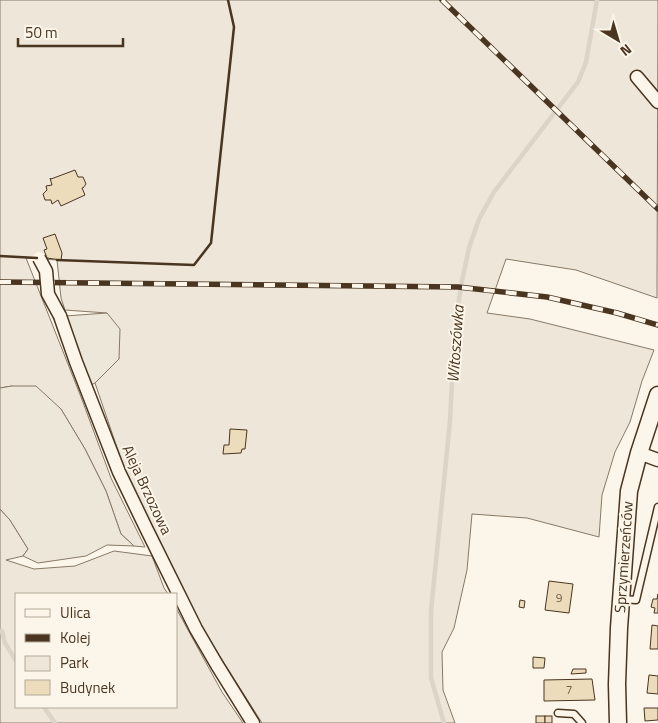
<svg xmlns="http://www.w3.org/2000/svg" width="658" height="723" viewBox="0 0 658 723" font-family="'Titillium Web',sans-serif">
<rect width="100%" height="100%" fill="#fbf6e9"/>
<g fill="#ede6d9" stroke="#887966">
<path d="M0,0H658L657,298L576,270L506,259L487,313L530,319L654,350L642,381L630,422L615,452L602,495L599,537L527,518L472,514L467,570L454,628L442,652L443,690L455,723H262L200,625L125,471L95,383L119,359L107,313L65,310L61,298L57,260L26,258L81,397L111,478L145,547L134,546L121,534L106,491L85,449L61,409L12,386L0,388Z"/>
<path d="M0,509L10,520L28,549L23,556L6,560L34,569L75,566L114,551L152,556L164,588L168,594H16V707H176V608L222,692L243,723H0Z"/>
</g>
<g fill="#ede7d9" stroke="#887966">
<path d="M107,313L120,329L119,359L95,383L91,385L65,316Z"/>
<path d="M12,386H36L61,409L85,449L106,491L121,534L134,546L107,545L86,556L38,563L23,556L28,549L10,520L0,509V388Z"/>
</g>
<g fill="none" stroke-linecap="round" stroke-linejoin="round">
<g stroke="#dcd4c6" stroke-width="4.5">
<path d="M2,631L5,643L16,661"/>
<path d="M44,707L55,723"/>
<path d="M444,723L431,678V611L450,421L455,323L462,281L469,248L479,219L494,192L578,82L586,62L597,0"/>
</g>
</g>
<g fill="#ecdcbc" stroke="#4a3520">
<path d="M75,170L78,177H83L86,184L83,188H82L85,195L61,206L58,200L52,204L51,200H45L43,194L47,190L46,186L52,185L50,178L51,179Z"/>
<path d="M55,234L62,253L61,260L47,258L44,250L47,249L43,238Z"/>
<path d="M230,429L247,430L245,449H242L241,453L223,454L224,445H229Z"/>
<path d="M549,581L573,584L569,613L545,610Z"/>
<path d="M658,594V613H654L655,608L651,607L653,599H657Z"/>
<path d="M520,600L525,601L524,608L519,607Z"/>
<path d="M652,625L658,626V649H650Z"/>
<path d="M533,657L545,658L544,668H533Z"/>
<path d="M573,669H586V673L571,674Z"/>
<path d="M649,675L658,676V694L647,693Z"/>
<path d="M592,679L595,700L544,701V680Z"/>
<path d="M644,708H658V720L645,721Z"/>
<rect x="536" y="716" width="9" height="7"/>
<rect x="545" y="716" width="7" height="7"/>
</g>
<g fill="none" stroke-linecap="round" stroke-linejoin="round">
<g stroke="#4a3520" stroke-width="9">
<g id="service">
<path d="M622,599L636,600L658,507"/>
<path d="M558,713L574,714L582,723"/>
</g>
</g>
<g stroke="#4a3520" stroke-width="15">
<g id="minor">
<path d="M637,77L658,102"/>
<path d="M60,316L76,362L119,472L146,528L196,629L217,665L253,723"/>
<path d="M639,453L658,460"/>
</g>
</g>
<g stroke="#4a3520" stroke-width="19">
<path id="tertiary" d="M618,723L617,684L619,628L629,491L639,453L658,395"/>
</g>
<use href="#service" stroke="#fbf6e9" stroke-width="6"/>
<use href="#minor" stroke="#fbf6e9" stroke-width="12"/>
<use href="#tertiary" stroke="#fbf6e9" stroke-width="16"/>
<g stroke="#4a3520" stroke-width="5.5">
<g id="rail">
<path d="M442,0L658,209"/>
<path d="M0,282L458,287L547,297L617,313L658,325"/>
</g>
</g>
<use href="#rail" stroke="#fbf6e9" stroke-width="4" stroke-dasharray="11" stroke-linecap="butt"/>
<g stroke="#4a3520" stroke-width="15" stroke-linecap="butt">
<path id="minor-bridge" d="M39,258L46,271L48,294L60,316"/>
</g>
<use href="#minor-bridge" stroke="#fbf6e9" stroke-width="12"/>
<g stroke="#4a3520" stroke-width="2.5">
<path d="M0,256L37,258"/>
<path d="M57,260L194,265L211,243L234,27L228,0"/>
</g>
</g>
<g text-anchor="middle" stroke-width="4" stroke-linejoin="round" paint-order="stroke">
<g font-size="12" fill="#725f47">
<text x="559" y="602">9</text>
<text x="569" y="694">7</text>
</g>
<g font-size="15" fill="#4a3520" stroke="#fbf6e9">
<text transform="translate(147 490) rotate(65)" y="5">Aleja Brzozowa</text>
<text transform="translate(624 557) rotate(-86)" y="5">Sprzymierzeńców</text>
</g>
<g font-size="16" font-style="italic" fill="#4a3520" stroke="#fbf6e9">
<text transform="translate(455 344) rotate(-86)" y="6">Witoszówka</text>
</g>
</g>
<rect x="15" y="593" width="162" height="115" fill="#fbf6e9" stroke="#b4a999"/>
<rect x="25" y="609" width="25" height="8" fill="#fbf6e9" stroke="#b4a999"/>
<text x="60" y="618" font-size="15" fill="#4a3520">Ulica</text>
<rect x="25" y="634" width="25" height="8" fill="#4a3520" stroke="#b4a999"/>
<text x="60" y="643" font-size="15" fill="#4a3520">Kolej</text>
<rect x="25" y="656" width="25" height="15" fill="#ede6d9" stroke="#b4a999"/>
<text x="60" y="668" font-size="15" fill="#4a3520">Park</text>
<rect x="25" y="680" width="25" height="15" fill="#ecdcbc" stroke="#b4a999"/>
<text x="60" y="693" font-size="15" fill="#4a3520">Budynek</text>
<g transform="translate(618 40) rotate(142)" stroke="#fbf6e9" stroke-width="4" paint-order="stroke">
<path d="M0-4L9 19L0 12L-9 19Z" fill="#4a3520"/>
<text y="-8" font-size="14" font-weight="bold" text-anchor="middle" fill="#4a3520">N</text>
</g>
<path d="M18 38v8h105v-8" fill="none" stroke="#4a3520" stroke-width="2.5"/>
<text x="25" y="38" font-size="15" fill="#4a3520" stroke="#fbf6e9" stroke-width="4" paint-order="stroke">50 m</text>
</svg>
